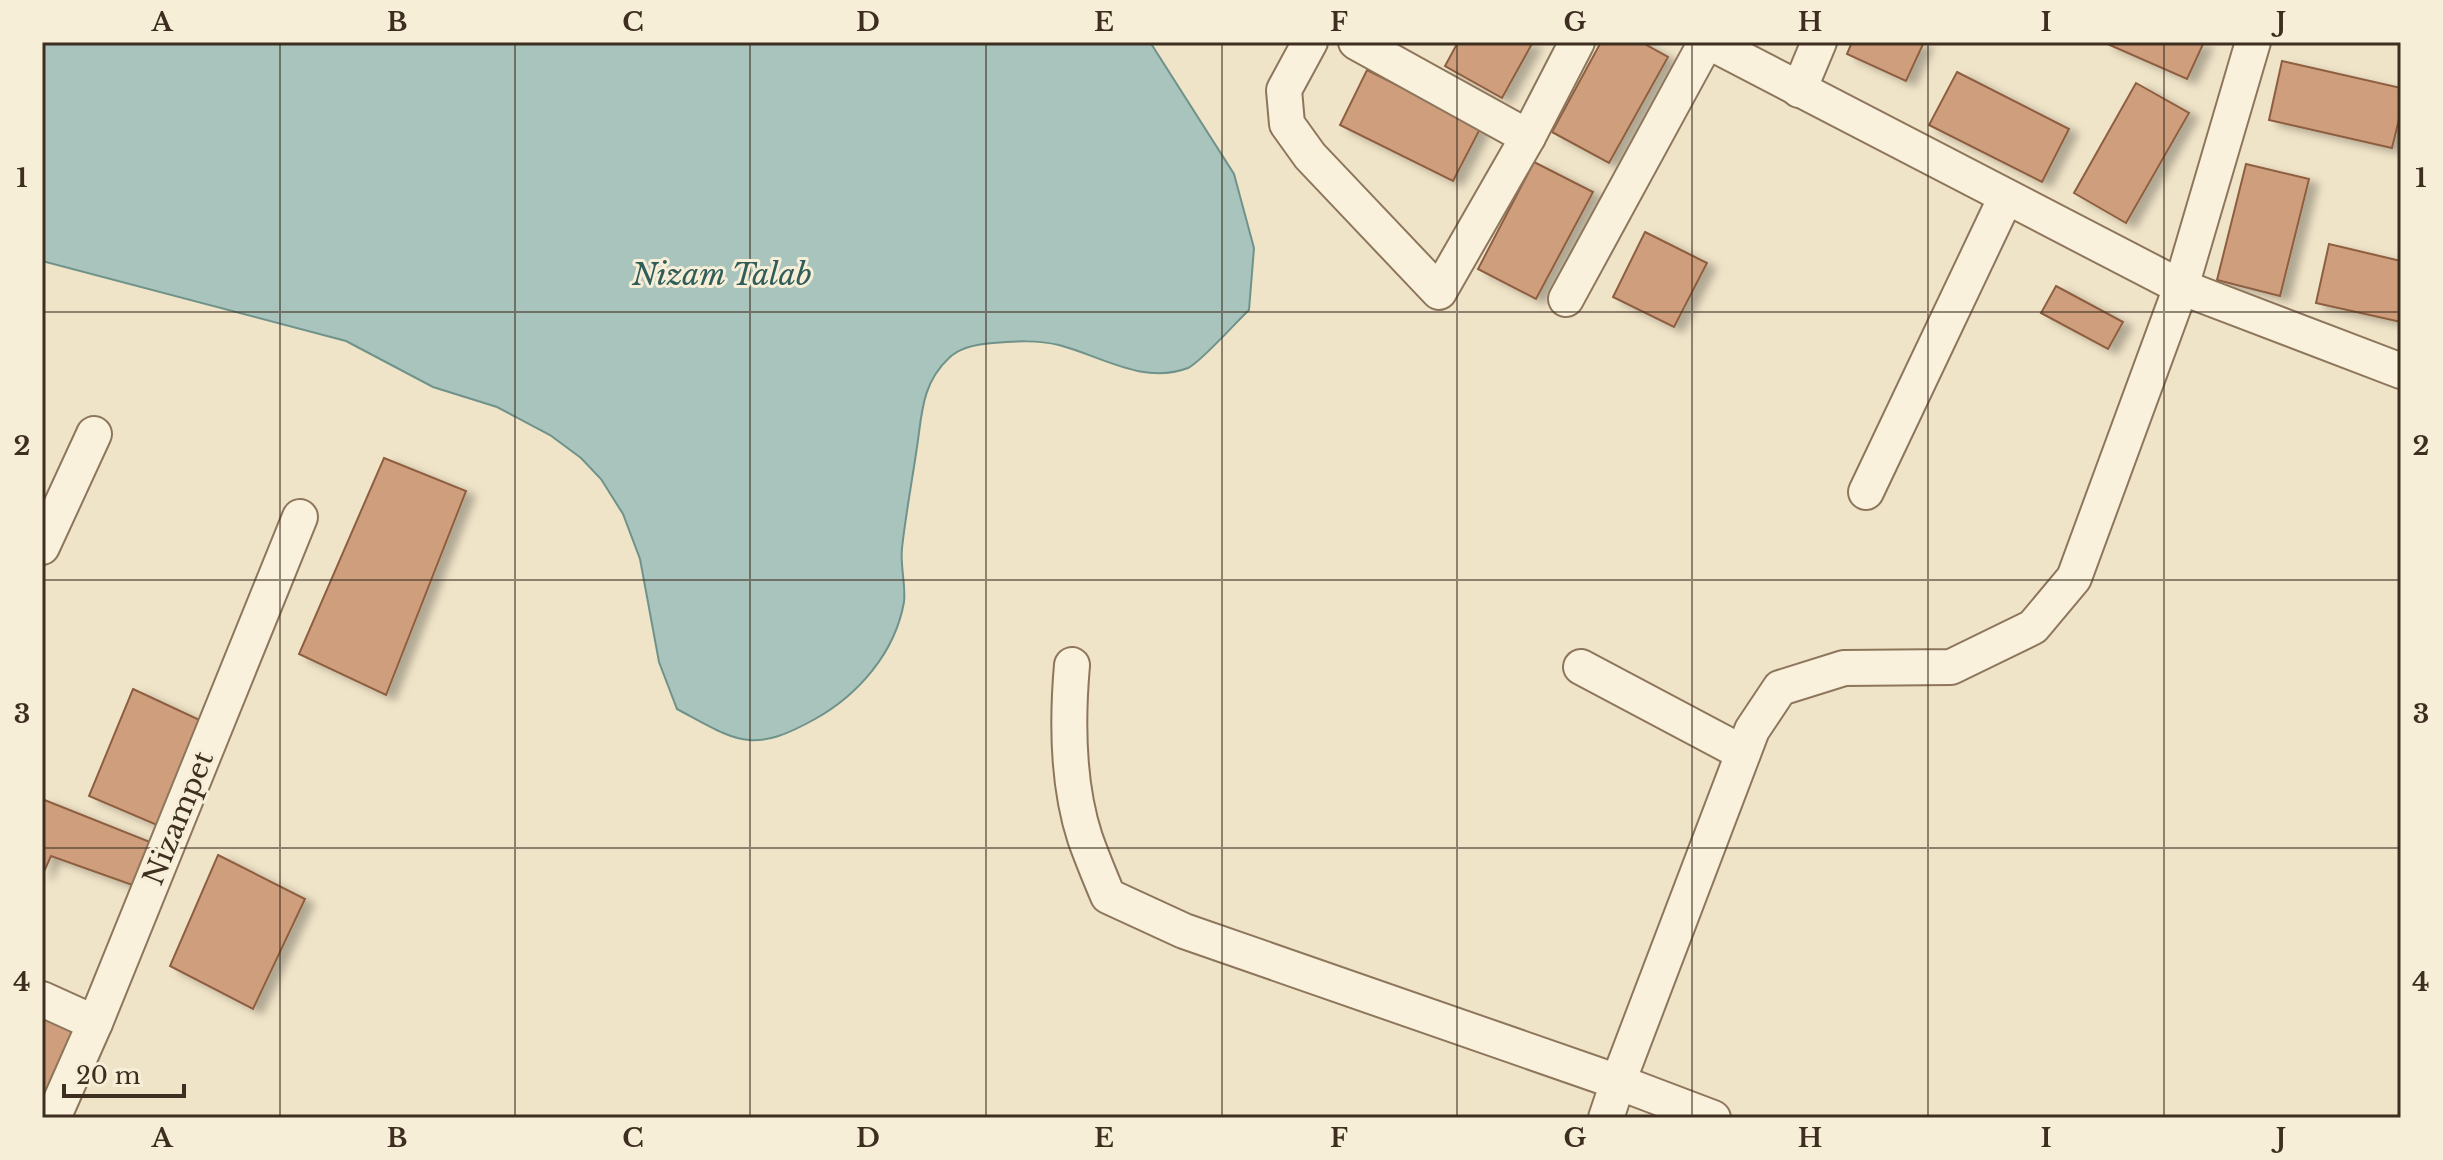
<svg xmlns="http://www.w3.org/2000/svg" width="2443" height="1160" viewBox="0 0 2443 1160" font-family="'Libre Baskerville',serif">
<defs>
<filter id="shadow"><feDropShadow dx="9" dy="5" stdDeviation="4" flood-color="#0004"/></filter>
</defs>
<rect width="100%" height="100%" fill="#f0e4c8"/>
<path fill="#a9c4bc" stroke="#6f938a" stroke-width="2" d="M42,42H1150L1234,174L1254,248L1249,310C1236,322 1201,362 1188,368C1143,385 1101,356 1059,345C1037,340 1016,341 993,343C978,344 960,347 949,358C924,381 922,409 918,440C913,476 906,512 902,548C900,566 906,585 904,602C895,653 858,695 815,719C751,755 737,741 677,709L659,662L640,559L623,514L601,479L581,458L550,435L497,407L433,387L346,341L42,261Z"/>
<g fill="#cf9f7d" stroke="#8d5f41" stroke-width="2" filter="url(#shadow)">
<path d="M1458,42H1533L1502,98L1445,66Z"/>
<path d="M1601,42H1641L1668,57L1609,163L1552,132Z"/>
<path d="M1852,42H1924L1906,81L1847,54Z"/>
<path d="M2103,42H2204L2187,79Z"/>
<path d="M2282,61L2401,88V111L2392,148L2269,120Z"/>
<path d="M1367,70L1481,127L1453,181L1340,125Z"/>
<path d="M1957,72L2069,129L2042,182L1929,125Z"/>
<path d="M2136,83L2189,113L2126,223L2074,193Z"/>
<path d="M1534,162L1593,192L1536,299L1478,269Z"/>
<path d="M2246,164L2309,179L2280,296L2217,280Z"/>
<path d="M1645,232L1707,263L1674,327L1613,297Z"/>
<path d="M2329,244L2401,261V322L2316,303Z"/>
<path d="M2056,286L2123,322L2108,349L2041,313Z"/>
<path d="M384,458L466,491L386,695L299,654Z"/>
<path d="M133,689L206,723L164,828L89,796Z"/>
<path d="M42,799L155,844L138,887L51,856L42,876Z"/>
<path d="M218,855L305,899L253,1009L170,966Z"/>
<path d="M42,1011L81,1027L42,1117Z"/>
</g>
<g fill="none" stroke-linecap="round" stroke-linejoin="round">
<g stroke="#8d765c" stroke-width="38">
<g id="minor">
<path d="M1310,42L1284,90L1287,124L1310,156L1439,292L1528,137L1577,42"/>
<path d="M1356,42L1528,137"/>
<path d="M1709,42L2181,287L2401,371"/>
<path d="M1799,90L1819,42"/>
<path d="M1566,299L1706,42"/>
<path d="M1866,492L2006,197"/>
<path d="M42,547L94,434"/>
<path d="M1072,665C1067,722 1067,783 1085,838C1092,858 1100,877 1108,896L1184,931L1618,1082L1713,1118"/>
<path d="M1581,667L1743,753"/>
<path d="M42,999L95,1023"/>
<path d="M53,1118L95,1023L300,517"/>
<path d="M1606,1118L1618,1082L1752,730L1780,688L1844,668L1951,667L2033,627L2074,578L2181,287L2253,42"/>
</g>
</g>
<use href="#minor" stroke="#faf1dc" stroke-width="34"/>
</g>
<path fill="none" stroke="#3d2e20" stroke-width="2" stroke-opacity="0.55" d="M280,42V1118M515,42V1118M750,42V1118M986,42V1118M1222,42V1118M1457,42V1118M1692,42V1118M1928,42V1118M2164,42V1118M42,312H2401M42,580H2401M42,848H2401"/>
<g text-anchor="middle" stroke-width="6" stroke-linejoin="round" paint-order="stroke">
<g font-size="28" fill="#3d2e20" stroke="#f7eed8">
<text transform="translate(178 818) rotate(-68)" y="10">Nizampet</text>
</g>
<g font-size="30" font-style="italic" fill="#2f5d5a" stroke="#f7eed8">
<text x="722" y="285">Nizam Talab</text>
</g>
</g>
<rect width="2443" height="1160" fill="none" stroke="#f7eed8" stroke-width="88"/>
<path d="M64 1084v12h120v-12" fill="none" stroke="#3d2e20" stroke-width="4"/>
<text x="76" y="1084" font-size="24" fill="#3d2e20" stroke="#f7eed8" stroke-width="6" paint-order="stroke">20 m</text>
<rect x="44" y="44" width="2355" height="1072" fill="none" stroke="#3d2e20" stroke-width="3"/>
<g font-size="26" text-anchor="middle" font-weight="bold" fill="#3d2e20">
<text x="162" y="31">A</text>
<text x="397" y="31">B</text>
<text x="633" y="31">C</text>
<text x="868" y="31">D</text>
<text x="1104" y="31">E</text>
<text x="1339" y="31">F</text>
<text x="1575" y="31">G</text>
<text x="1810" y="31">H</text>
<text x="2046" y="31">I</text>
<text x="2281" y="31">J</text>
<text x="22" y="187">1</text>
<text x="2421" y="187">1</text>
<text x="22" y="455">2</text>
<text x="2421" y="455">2</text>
<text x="22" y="723">3</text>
<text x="2421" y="723">3</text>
<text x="22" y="991">4</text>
<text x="2421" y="991">4</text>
<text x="162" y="1147">A</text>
<text x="397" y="1147">B</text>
<text x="633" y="1147">C</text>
<text x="868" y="1147">D</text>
<text x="1104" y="1147">E</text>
<text x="1339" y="1147">F</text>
<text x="1575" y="1147">G</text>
<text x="1810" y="1147">H</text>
<text x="2046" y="1147">I</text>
<text x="2281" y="1147">J</text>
</g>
</svg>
